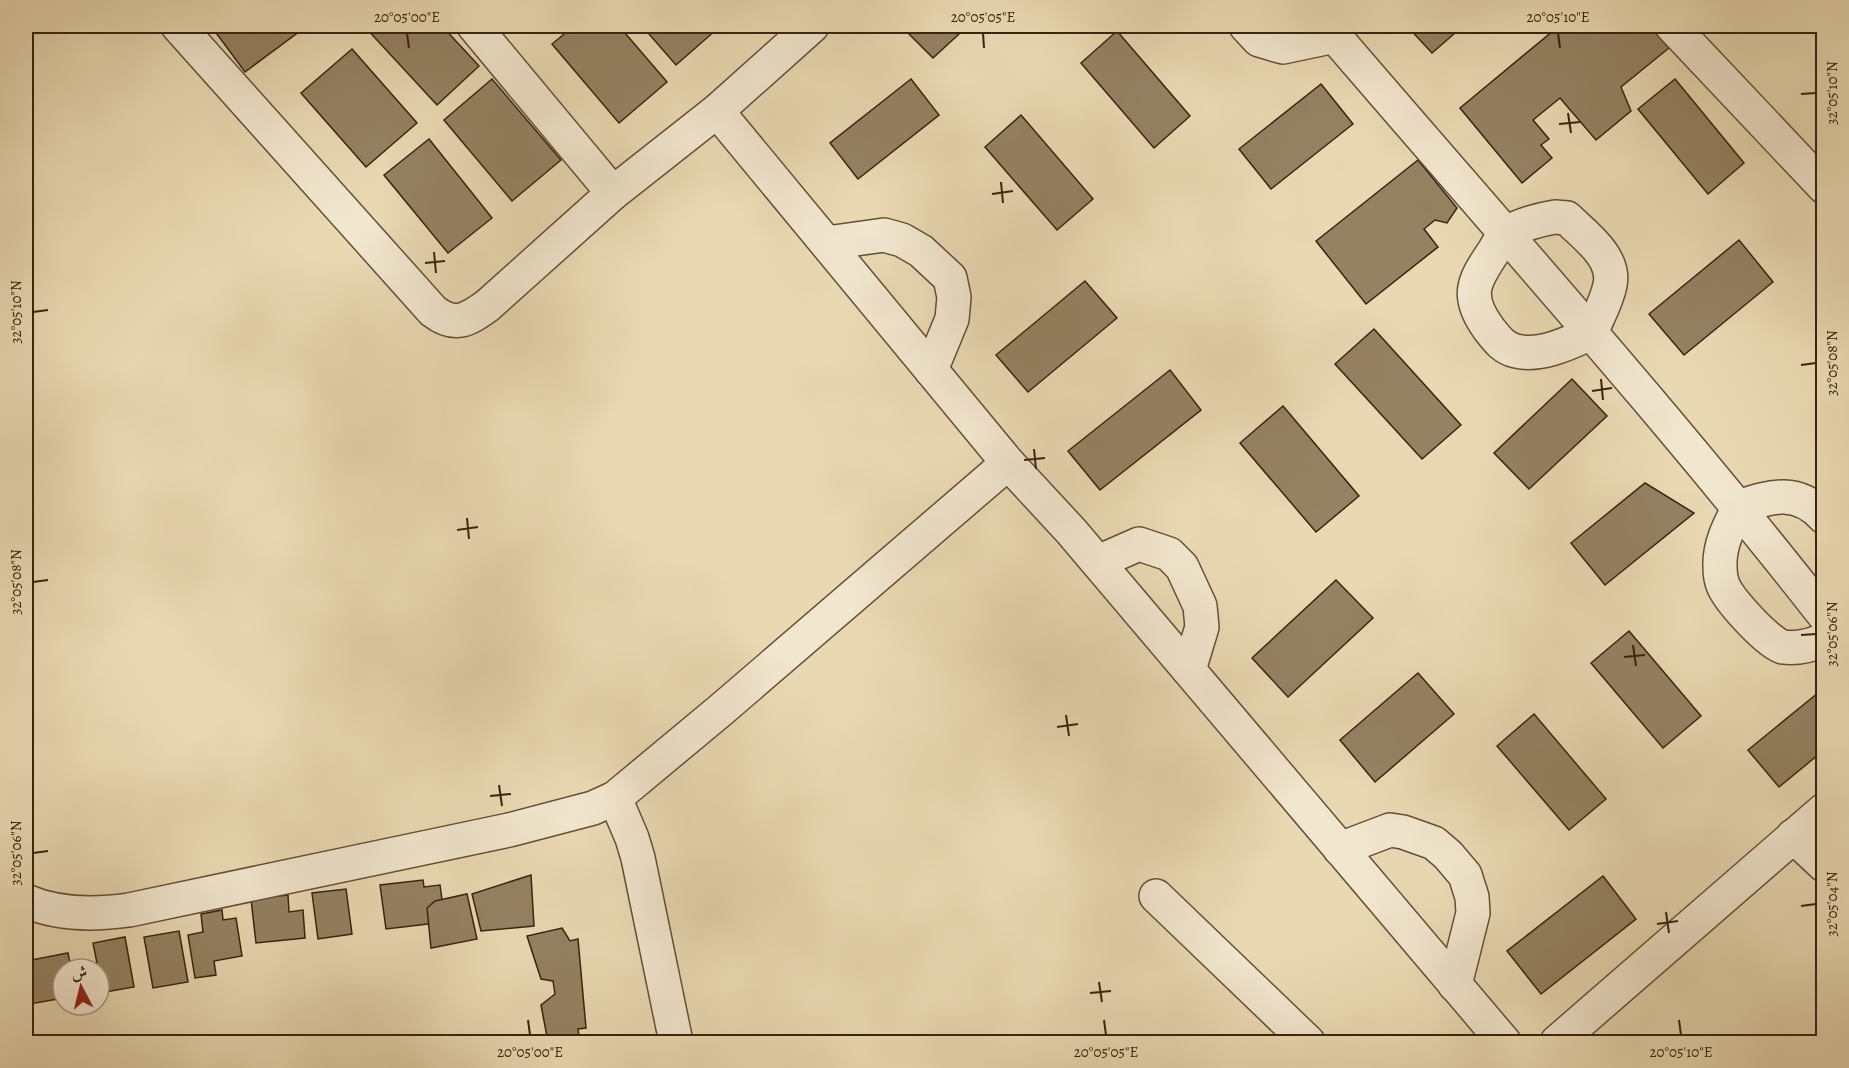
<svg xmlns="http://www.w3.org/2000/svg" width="1849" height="1068" viewBox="0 0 1849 1068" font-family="Alegreya,Amiri,serif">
<rect width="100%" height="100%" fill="#e9d9b3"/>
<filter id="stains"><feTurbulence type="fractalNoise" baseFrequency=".00333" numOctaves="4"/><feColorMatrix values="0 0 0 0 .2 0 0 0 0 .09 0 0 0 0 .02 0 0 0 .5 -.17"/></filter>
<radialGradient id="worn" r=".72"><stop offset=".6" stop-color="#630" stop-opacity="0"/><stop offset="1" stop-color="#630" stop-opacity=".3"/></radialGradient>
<g fill="#948263" stroke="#38230d" stroke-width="1.5">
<path d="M211,26H296L300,31L245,72Z"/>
<path d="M364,26H442L479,66L437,105Z"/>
<path d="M574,26H619L667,82L619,123L552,44Z"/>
<path d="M642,26H714L717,29L676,65Z"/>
<path d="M901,26H951L959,34L933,58Z"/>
<path d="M1407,26H1463L1432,53Z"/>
<path d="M1559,26H1650L1669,48L1621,87L1631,111L1596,140L1560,98L1533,120L1549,139L1541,145L1552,158L1522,183L1460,108Z"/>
<path d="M1117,31L1190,116L1154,148L1081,63Z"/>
<path d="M352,49L417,123L366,167L301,93Z"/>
<path d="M492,79L561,160L512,201L444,120Z"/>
<path d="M911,79L939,115L858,179L830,143Z"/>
<path d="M1675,79L1744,163L1708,194L1638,109Z"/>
<path d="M1321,84L1353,124L1271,189L1239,149Z"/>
<path d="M1021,115L1093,199L1057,230L985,147Z"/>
<path d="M429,139L492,218L448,253L384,175Z"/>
<path d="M1418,160L1457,208L1447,223L1435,220L1424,229L1438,247L1366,304L1316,241Z"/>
<path d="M1739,240L1773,282L1684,355L1649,314Z"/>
<path d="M1085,281L1117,318L1028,392L996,355Z"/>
<path d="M1374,329L1461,425L1422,459L1335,364Z"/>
<path d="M1170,370L1201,410L1100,490L1068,451Z"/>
<path d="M1572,379L1607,416L1529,489L1494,453Z"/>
<path d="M1283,406L1359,496L1316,532L1240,443Z"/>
<path d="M1645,483L1694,513L1605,585L1571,543Z"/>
<path d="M1336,580L1373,618L1288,697L1252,658Z"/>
<path d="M1629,631L1701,716L1663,748L1591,663Z"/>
<path d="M1418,673L1454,714L1375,782L1340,740Z"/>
<path d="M1824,688V750L1779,787L1748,750Z"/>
<path d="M1534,714L1606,799L1569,830L1497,746Z"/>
<path d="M531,875L534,926L481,931L472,894Z"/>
<path d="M1603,876L1636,919L1541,994L1507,951Z"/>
<path d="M423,880L424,887L440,885L445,922L386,929L380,885Z"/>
<path d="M346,889L352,934L318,939L312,893Z"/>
<path d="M467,894L477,939L431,948L427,908L435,901Z"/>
<path d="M288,895L289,912L303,910L305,938L256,943L251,899Z"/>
<path d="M222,910L223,920L236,918L242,956L214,961L216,975L195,978L188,935L203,932L201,914Z"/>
<path d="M562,928L570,941L578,939L586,1028L578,1029L580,1042H548L541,1005L555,994L553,981L541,979L527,936Z"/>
<path d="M179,931L188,982L153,988L144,937Z"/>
<path d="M125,937L134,987L99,993V969H81V965L97,963L93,943Z"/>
<path d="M68,953L71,969H63V998L30,1004L26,980V961Z"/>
</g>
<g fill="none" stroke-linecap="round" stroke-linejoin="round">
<g stroke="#645036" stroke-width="36">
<g id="minor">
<path d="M178,26L433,311C455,328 467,320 487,306L613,193L717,111L812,26"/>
<path d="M474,26L613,193"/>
<path d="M1246,26L1259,40L1283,47L1335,36L1339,26"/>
<path d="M1326,26C1493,221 1665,412 1824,615"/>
<path d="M1672,26L1824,187"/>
<path d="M717,111L1008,463L1071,531L1504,1042"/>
<path d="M1555,217L1567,218C1584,235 1616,257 1610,285C1607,301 1597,318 1591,333C1569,343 1541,357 1516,351C1503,348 1497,339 1489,329C1465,296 1473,282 1494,251C1498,245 1502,236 1507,233C1519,225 1542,219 1555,217Z"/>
<path d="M827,243L884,235L902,240L921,251L950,278L954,297L952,319L931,370"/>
<path d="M1824,517C1798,488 1771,496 1739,507C1729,526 1719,545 1720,567C1720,573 1721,580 1723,585C1729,600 1768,643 1783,647C1796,649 1812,645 1824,640"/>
<path d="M1098,562L1139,544L1169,554L1182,567L1200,606L1202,627L1189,670"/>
<path d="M615,798L632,838L638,858L676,1042"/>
<path d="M1793,836L1824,865"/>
<path d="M1340,849L1390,830L1403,832L1434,843L1448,855L1465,875L1472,897L1473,913L1455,985"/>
<path d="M1156,896L1308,1042"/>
<path d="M26,901C58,915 94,915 129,910L509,830L593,808L615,798L722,709L1008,463"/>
<path d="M1557,1042L1824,810"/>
</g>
</g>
<use href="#minor" stroke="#f1e6ce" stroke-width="33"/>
</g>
<path fill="none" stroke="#38230d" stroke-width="2" d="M407,33L409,48M983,33L984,48M1558,33L1560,48M1801,94L1816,93M1568,113L1571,133M1559,124L1580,122M1001,182L1003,203M992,194L1013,191M434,252L436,273M425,263L445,261M33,312L48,310M1801,365L1816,363M1601,379L1603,400M1592,391L1612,388M1034,449L1036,469M1024,460L1045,458M467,518L469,539M457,530L478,527M33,582L48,580M1801,635L1816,634M1633,645L1636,666M1624,657L1645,655M1066,715L1069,736M1057,727L1078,724M499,785L502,806M490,796L511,794M33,853L48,851M1801,906L1816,904M1666,912L1669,933M1657,924L1678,921M1099,982L1102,1002M1090,993L1111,991M528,1020L530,1035M1104,1020L1106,1035M1679,1020L1681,1035"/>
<rect width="1849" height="1068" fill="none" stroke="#e9d9b3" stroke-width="66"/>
<g transform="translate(81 987) rotate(353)"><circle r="28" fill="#f1e6ce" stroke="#a79881" stroke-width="1.5"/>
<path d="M0-4.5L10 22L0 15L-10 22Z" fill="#8f2418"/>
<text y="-9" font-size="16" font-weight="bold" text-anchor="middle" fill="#38230d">ش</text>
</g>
<rect x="33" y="33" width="1783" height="1002" fill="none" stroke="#38230d" stroke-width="2"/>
<g font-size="15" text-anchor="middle" fill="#38230d">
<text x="407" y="22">20°05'00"E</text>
<text x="983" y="22">20°05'05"E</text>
<text x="1558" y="22">20°05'10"E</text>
<text transform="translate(1832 93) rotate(-90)" y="5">32°05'10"N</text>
<text transform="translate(16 312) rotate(-90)" y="5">32°05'10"N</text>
<text transform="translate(1832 363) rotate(-90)" y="5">32°05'08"N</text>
<text transform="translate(16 582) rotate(-90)" y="5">32°05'08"N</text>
<text transform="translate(1832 634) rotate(-90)" y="5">32°05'06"N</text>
<text transform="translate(16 853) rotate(-90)" y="5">32°05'06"N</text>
<text transform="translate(1832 904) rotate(-90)" y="5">32°05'04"N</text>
<text x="530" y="1057">20°05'00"E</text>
<text x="1106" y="1057">20°05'05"E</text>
<text x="1681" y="1057">20°05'10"E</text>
</g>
<rect width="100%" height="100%" filter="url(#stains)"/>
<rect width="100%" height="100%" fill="url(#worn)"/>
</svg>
